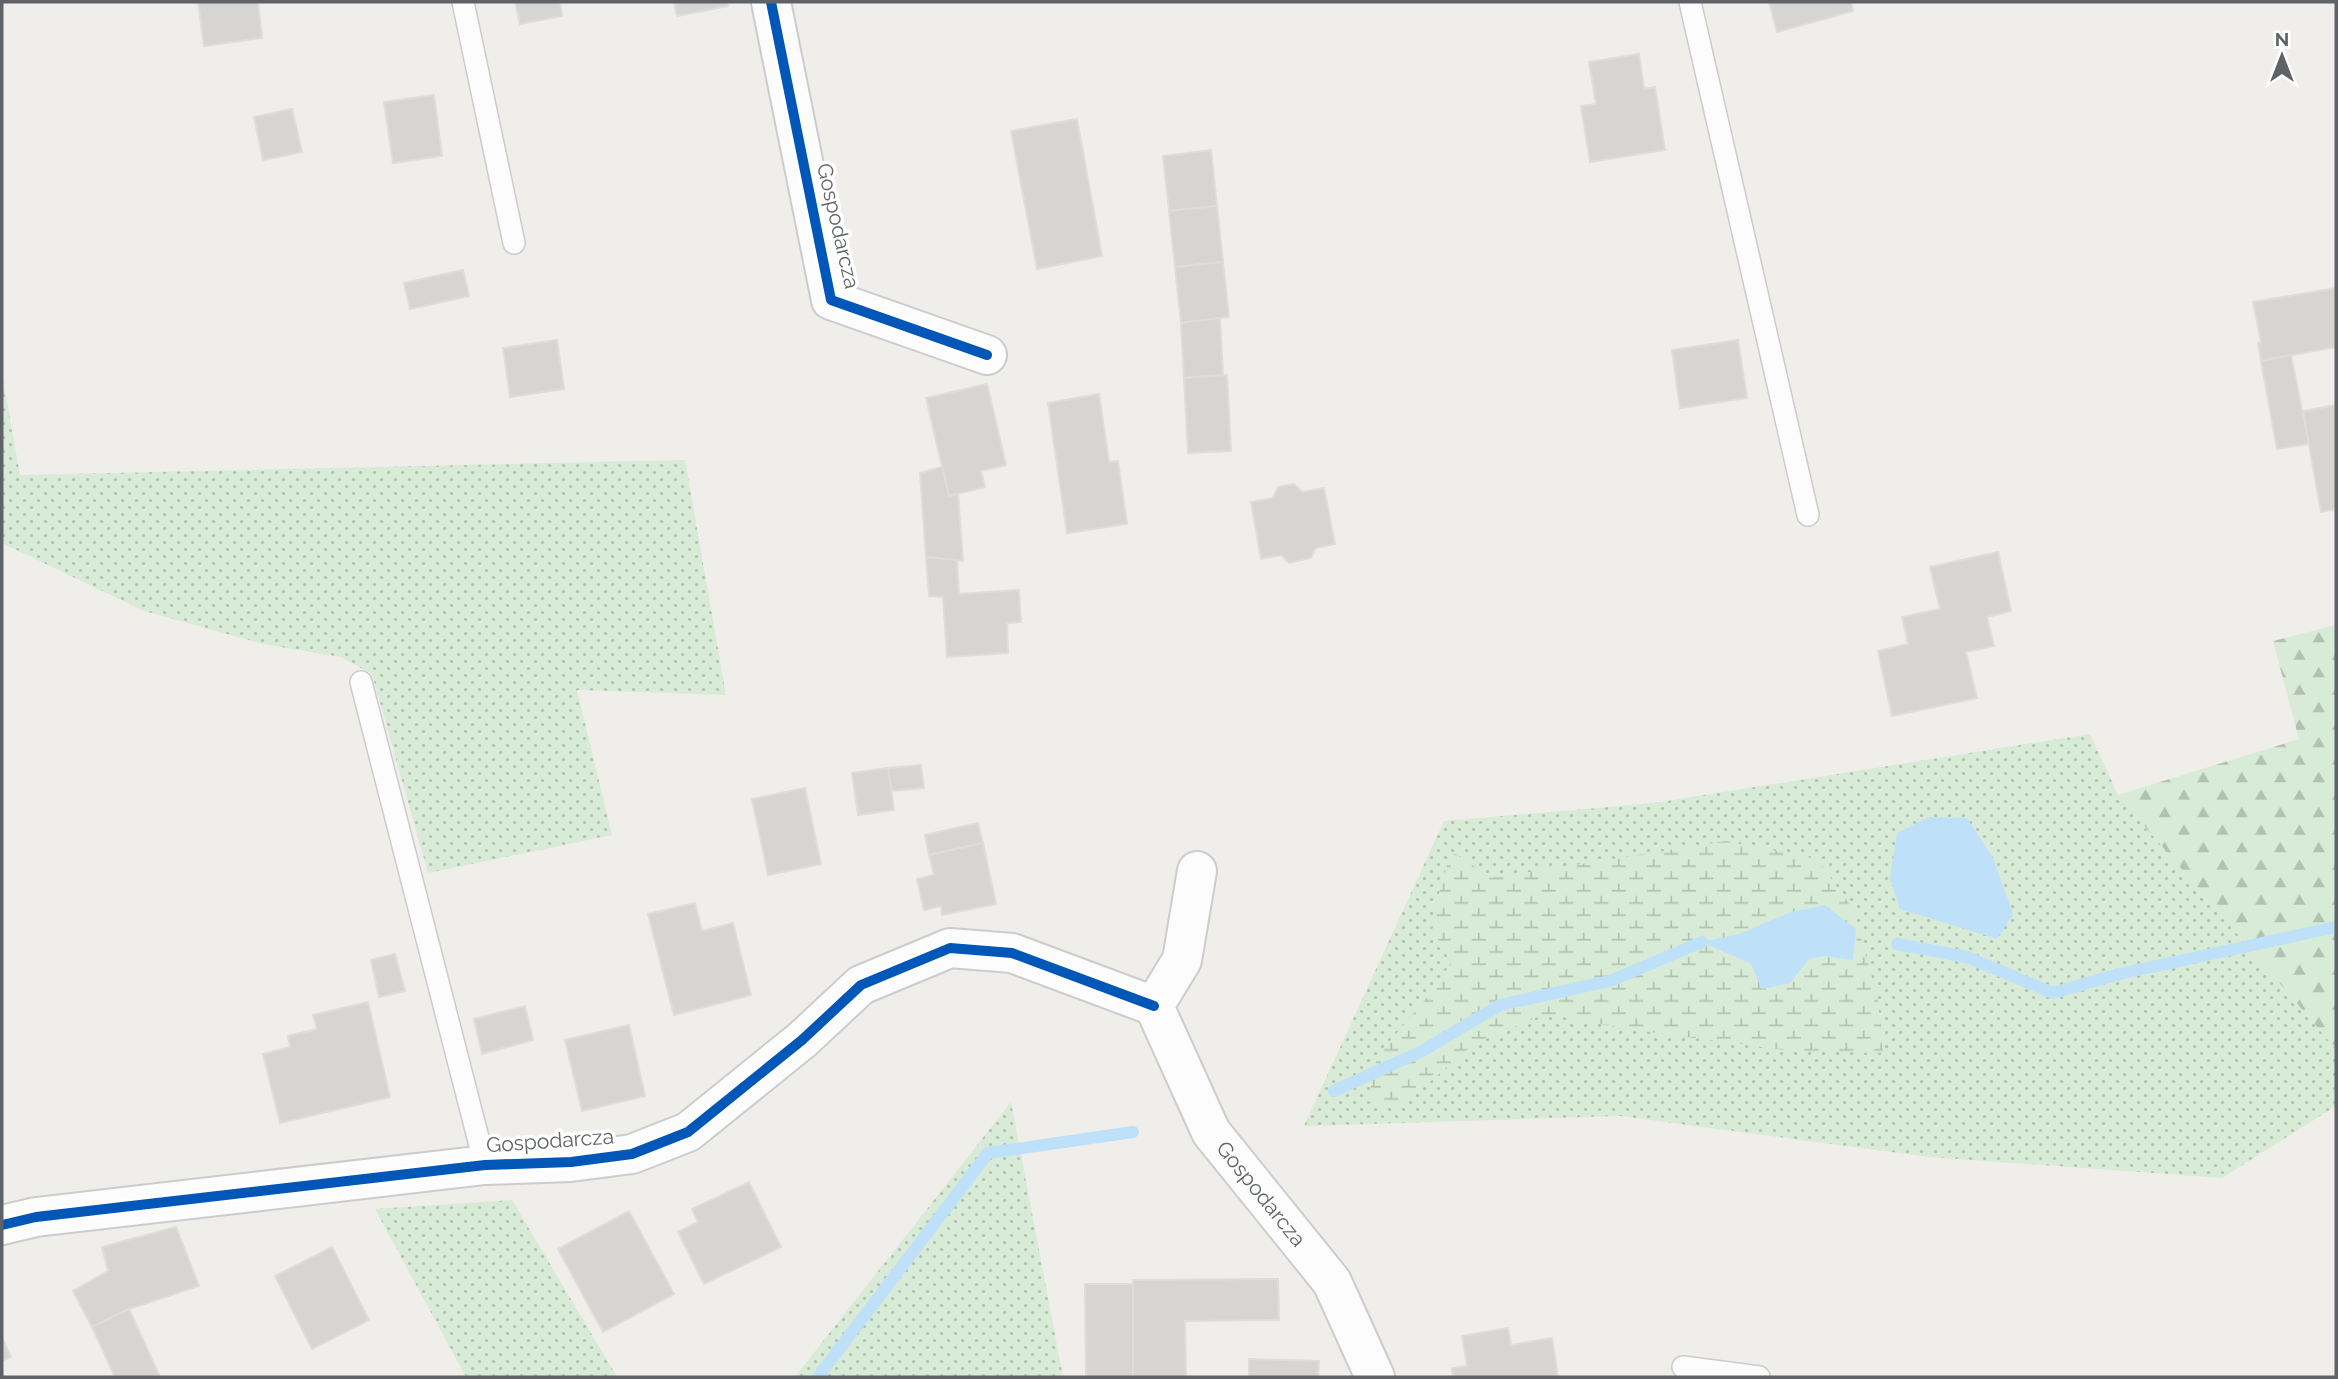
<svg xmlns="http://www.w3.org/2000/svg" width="2338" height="1379" viewBox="0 0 2338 1379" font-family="Raleway,sans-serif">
<defs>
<pattern id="grass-dots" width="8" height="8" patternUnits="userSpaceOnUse" patternTransform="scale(1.75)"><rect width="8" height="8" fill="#d8ebd6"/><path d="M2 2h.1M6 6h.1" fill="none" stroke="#b2c2b1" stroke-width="1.8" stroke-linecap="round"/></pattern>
<pattern id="forest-firs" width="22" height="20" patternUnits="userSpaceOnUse" patternTransform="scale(1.75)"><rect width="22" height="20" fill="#d8ebd6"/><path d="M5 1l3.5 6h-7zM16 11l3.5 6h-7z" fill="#b2c2b1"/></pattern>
<pattern id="wetland-marsh" width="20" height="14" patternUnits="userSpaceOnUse" patternTransform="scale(1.75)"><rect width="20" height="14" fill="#d8ebd6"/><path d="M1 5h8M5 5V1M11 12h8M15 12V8" fill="none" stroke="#b2c2b1"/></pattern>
</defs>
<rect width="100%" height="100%" fill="#efeeea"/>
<g fill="url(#grass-dots)">
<path d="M2,374L20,475L685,460L726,695L577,690L612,835L428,873L372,674L341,657L263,644L144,611L2,543Z"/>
<path d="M2090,734L2118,795L2336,1049V1106L2222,1178L1930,1157L1620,1116L1304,1126L1444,821L1654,803Z"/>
<path d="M1011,1102L1063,1377H795Z"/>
<path d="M512,1200L617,1377H466L375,1209Z"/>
</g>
<path fill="url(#forest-firs)" d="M2336,625V1049L2118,795L2299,739L2273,641Z"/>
<path fill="url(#wetland-marsh)" d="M1726,841L1817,859L1853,909L1878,1000L1883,1053L1791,1051L1628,1029L1545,1014L1474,1044L1397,1110L1368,1101L1377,1056L1430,994L1451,963L1430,925L1451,851L1492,878Z"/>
<g fill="#bfe0f9">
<path d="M1929,817L1967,818L1993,858L2013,914L1997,939L1900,909L1890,878L1897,833Z"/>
<path d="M1825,905L1856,929L1853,960L1825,956L1809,959L1790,983L1762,989L1751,964L1702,942L1739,934L1791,912Z"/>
</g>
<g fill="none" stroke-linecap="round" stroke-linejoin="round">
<g stroke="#bfe0f9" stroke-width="12">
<path d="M1897,944L1967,957L2053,993L2119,974L2336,927"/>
<path d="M1334,1091L1422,1051L1500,1005L1610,981L1702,942"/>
<path d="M818,1377L988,1153L1133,1132"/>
</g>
</g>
<g fill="#d6d5d3" stroke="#deddd9" stroke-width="2">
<path d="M198,2H258L262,38L204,46Z"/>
<path d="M515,2H560L562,16L520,24Z"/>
<path d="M674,2H727L728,6L677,16Z"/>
<path d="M1769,2H1851L1853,11L1777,32Z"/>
<path d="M1639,54L1644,89L1655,87L1665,150L1590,162L1581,106L1596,104L1589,62Z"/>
<path d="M434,95L442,156L393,163L384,102Z"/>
<path d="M292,109L302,152L263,160L254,117Z"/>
<path d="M1077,119L1102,256L1037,269L1011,131Z"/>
<path d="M1211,150L1217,206L1169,211L1163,156Z"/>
<path d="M1217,206L1223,262L1175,267L1169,211Z"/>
<path d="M1223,262L1229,317L1181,323L1175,267Z"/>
<path d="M463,270L469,296L410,309L404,283Z"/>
<path d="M2336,288V347L2261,361L2258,343L2261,342L2253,302Z"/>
<path d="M1220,318L1223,375L1184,378L1181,323Z"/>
<path d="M557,340L564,389L510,397L503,348Z"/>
<path d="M1738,340L1747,398L1680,408L1672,350Z"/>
<path d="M2291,355L2309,444L2277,449L2261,361Z"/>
<path d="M1227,375L1231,451L1188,453L1184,378Z"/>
<path d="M987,384L1006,465L981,471L985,487L949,496L926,398Z"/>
<path d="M1099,394L1109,462L1118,461L1127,524L1067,533L1048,403Z"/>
<path d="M2336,405V509L2321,512L2303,411Z"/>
<path d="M942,467L949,496L958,494L963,561L926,557L920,473Z"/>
<path d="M1294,484L1302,492L1324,488L1335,544L1316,548L1311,558L1289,563L1281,555L1261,559L1251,502L1273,498L1278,487Z"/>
<path d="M1998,552L2011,611L1987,617L1994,646L1966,652L1977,698L1892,716L1878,651L1908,644L1902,617L1940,609L1930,567Z"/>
<path d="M926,557L957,560L959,594L1019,590L1021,622L1007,623L1008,653L947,657L943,597L929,596Z"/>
<path d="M921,765L924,788L891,791L888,768Z"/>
<path d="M888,768L894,810L858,815L852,773Z"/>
<path d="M805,788L821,864L768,875L752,799Z"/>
<path d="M978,823L983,843L929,855L925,835Z"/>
<path d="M983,843L996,904L942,915L941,906L924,910L917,879L934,875L929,855Z"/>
<path d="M695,903L702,931L733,923L751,995L674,1015L648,914Z"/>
<path d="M395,954L405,991L379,997L371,960Z"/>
<path d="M368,1002L390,1097L280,1123L263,1054L290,1047L288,1036L317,1029L313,1015Z"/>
<path d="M525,1006L533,1040L482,1054L474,1019Z"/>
<path d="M629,1025L645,1096L582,1111L565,1040Z"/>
<path d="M749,1182L781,1247L704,1284L678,1232L698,1222L692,1209Z"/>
<path d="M629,1211L674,1294L603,1332L558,1249Z"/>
<path d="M176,1227L199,1286L129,1309L92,1327L73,1291L108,1271L102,1247Z"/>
<path d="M332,1247L369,1320L312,1349L275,1276Z"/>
<path d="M1278,1279L1279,1320L1185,1321L1186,1377H1133V1280Z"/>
<path d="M1085,1284H1133V1377H1086Z"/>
<path d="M129,1309L160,1377H115L92,1327Z"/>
<path d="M1508,1328L1511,1345L1552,1338L1558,1377H1453L1452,1368L1467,1366L1462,1336Z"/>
<path d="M2,1338L11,1357L2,1361Z"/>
<path d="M1249,1359L1319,1361L1318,1377H1249Z"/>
</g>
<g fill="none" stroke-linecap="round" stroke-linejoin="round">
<g stroke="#cbcccc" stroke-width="24">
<g id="lane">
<path d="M463,2L514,243"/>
<path d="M1690,2L1808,515"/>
<path d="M361,682L485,1165"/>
<path d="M1683,1367L1759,1377"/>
</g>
</g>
<g stroke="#cbcccc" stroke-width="42">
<g id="street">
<path d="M771,2L831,300L987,355"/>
<path id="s1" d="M1197,871L1182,960L1154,1006L1211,1132L1332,1282L1375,1377"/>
<path d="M2,1225L36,1217L485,1165L571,1162L632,1154L688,1132L802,1040L861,985L950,948L1012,953L1154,1006"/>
</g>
</g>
<use href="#lane" stroke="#fdfcfc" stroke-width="21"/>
<use href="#street" stroke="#fdfcfc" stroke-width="38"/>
<g stroke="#fff" stroke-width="15">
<g id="cycleway">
<path d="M771,2L831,300L987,355"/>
<path d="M2,1225L36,1217L485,1165L571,1162L632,1154L688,1132L802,1040L861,985L950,948L1012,953L1154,1006"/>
</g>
</g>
<use href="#cycleway" stroke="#0057b8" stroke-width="10"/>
</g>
<g text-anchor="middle" stroke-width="7" stroke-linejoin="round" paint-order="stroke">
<g font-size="21" fill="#5f6368" stroke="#fff">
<text transform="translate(838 226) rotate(77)" y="7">Gospodarcza</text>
<text transform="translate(550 1141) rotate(-4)" y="7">Gospodarcza</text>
<text dy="7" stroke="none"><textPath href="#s1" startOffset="362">Gospodarcza</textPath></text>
</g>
</g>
<rect width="2338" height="1379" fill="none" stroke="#5f6368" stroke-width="7"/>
<g transform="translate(2282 56)" stroke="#ffffff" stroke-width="5" paint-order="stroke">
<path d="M0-5L12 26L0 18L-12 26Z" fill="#5f6368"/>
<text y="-10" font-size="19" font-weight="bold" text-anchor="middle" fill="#5f6368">N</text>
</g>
</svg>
